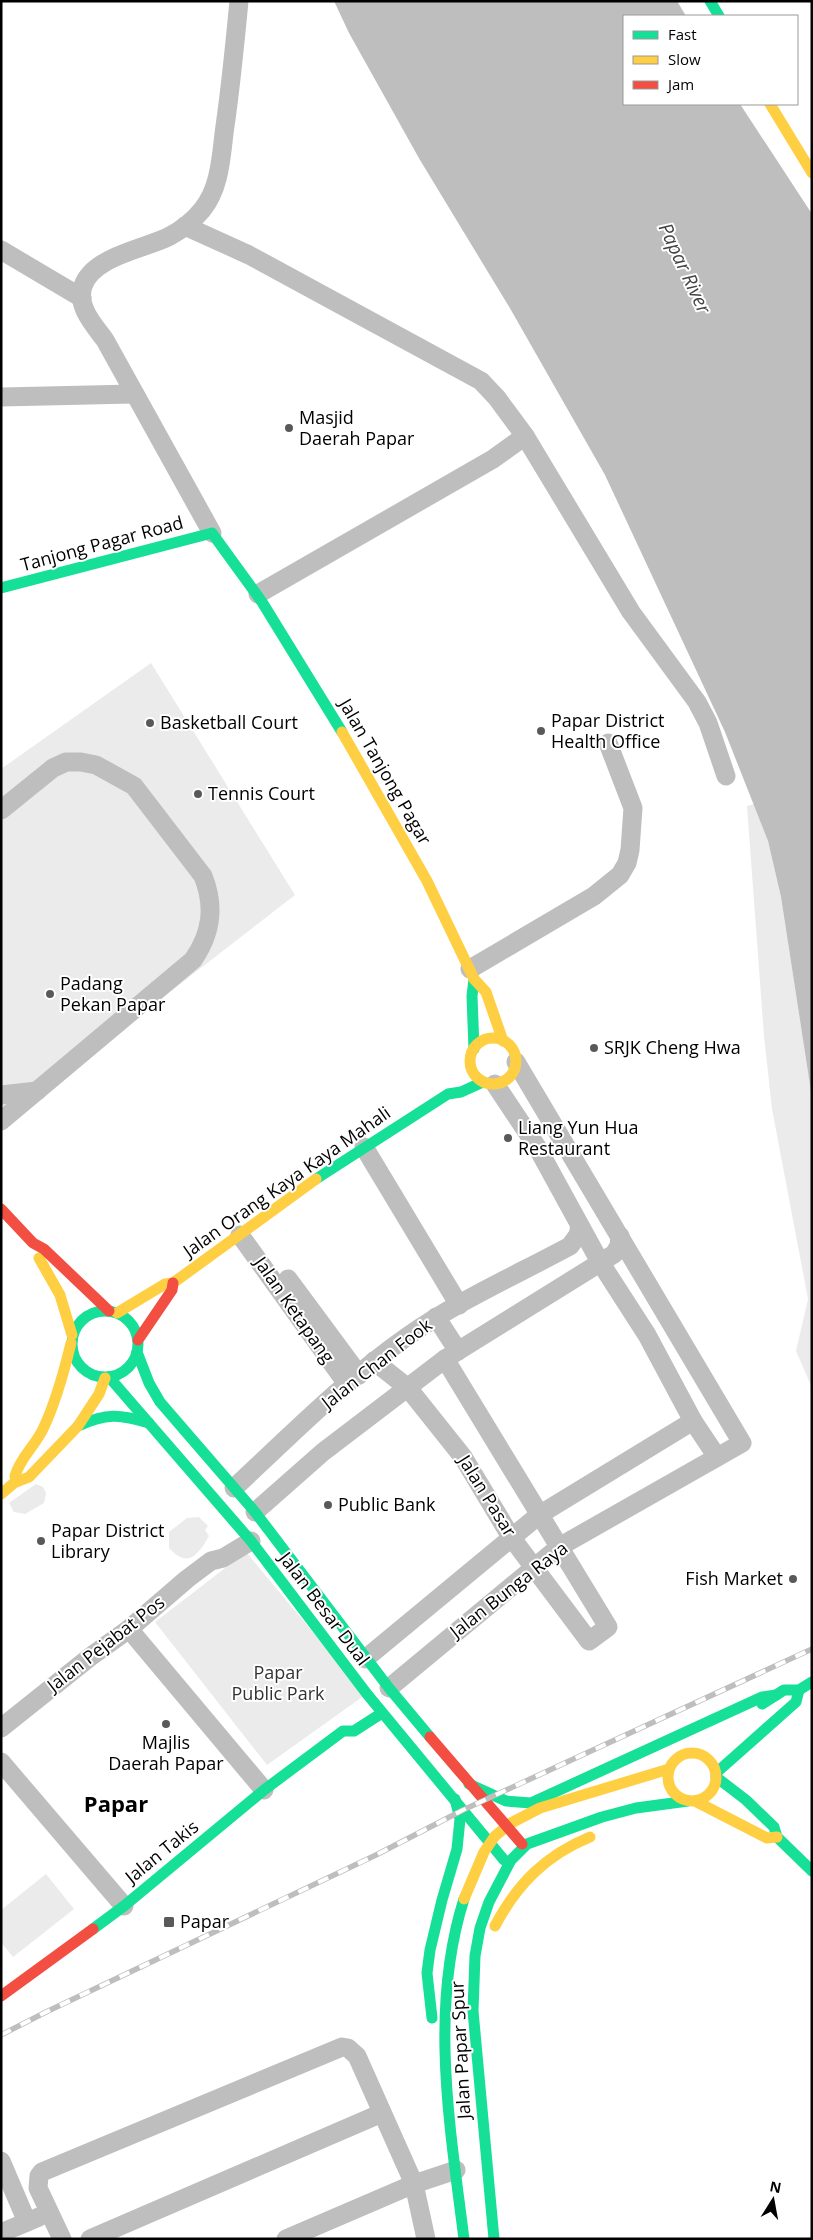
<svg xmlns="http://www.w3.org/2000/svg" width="813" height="2240" viewBox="0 0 813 2240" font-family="'Open Sans',sans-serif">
<rect width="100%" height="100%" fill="#fff"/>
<g fill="#ebebeb">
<path d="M151,663L295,895L1,1123V769Z"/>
<path d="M754,804L768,841L781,897L812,1098V1388L796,1351L808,1299L772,1109L764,1036L747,806Z"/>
<path d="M36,1484L43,1487L46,1493L44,1503L25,1514L14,1512L9,1503Z"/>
<path d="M199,1517L208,1526L205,1530L209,1536C198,1555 188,1569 169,1548V1532L187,1518Z"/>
<path d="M246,1552L365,1695L267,1765L155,1622Z"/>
<path d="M46,1874L74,1909L13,1957L1,1942V1910Z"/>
</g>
<path fill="#bebebe" d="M334,1H677L686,16H624V104H740L812,214V1098L781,897L768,841L725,732L605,475L511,310L420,160L349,33Z"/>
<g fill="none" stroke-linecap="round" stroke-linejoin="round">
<g stroke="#bebebe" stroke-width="19">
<path d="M185,226L249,255L481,381L497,398L525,436L631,612L697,702L708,723L726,776"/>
<path d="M1,250L82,298"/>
<path d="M1,397L133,394"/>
<path d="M212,533L105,340C94,325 76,306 83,286C93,256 145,249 170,236C183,229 193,221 202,210C221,187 221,154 225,126C231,85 235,43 239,1"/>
<path d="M258,594L493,459L525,436"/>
<path d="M1,810L53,768L66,762H81L96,765L134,786L203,876C215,906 212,933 193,960L1,1121"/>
<path d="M470,969L594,896L620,875L627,863L630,850L633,808L608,743"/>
<path d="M495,1084L537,1147L600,1262L647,1335L693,1421L717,1457"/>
<path d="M1,1095L37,1091"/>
<path d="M364,1147L459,1305"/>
<path d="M240,1235L347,1384"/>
<path d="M288,1279L359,1375"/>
<path d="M436,1317L458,1351"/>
<path d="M374,1361L408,1388L463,1457L511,1537L589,1641L608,1627L445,1359"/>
<path d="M234,1488C290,1436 345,1380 408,1336C458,1301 516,1275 570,1246L578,1235L580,1226"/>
<path d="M255,1512L323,1452L445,1359L614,1254L619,1246L620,1236"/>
<path d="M129,1629L264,1790"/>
<path d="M365,1659L539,1515L693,1421"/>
<path d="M389,1688L559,1547L742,1443L516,1062"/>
<path d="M1,1728L90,1657L129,1629L187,1579L211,1561L223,1558L251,1541"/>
<path d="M1,1762L124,1906"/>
<path d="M1,2161L27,2222"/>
<path d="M1,2233L39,2217"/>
<path d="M62,2239L38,2188L39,2176L42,2172L342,2047L348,2048L357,2056L414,2184L426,2239"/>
<path d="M90,2239L382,2113"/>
<path d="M286,2239L414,2184L456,2170"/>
</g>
<g stroke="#16e098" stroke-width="11">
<path d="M710,1L719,16"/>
<path d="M1,588L212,533L262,602L342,732"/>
<path d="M474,979L472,996L474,1049"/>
<path d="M316,1179L448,1094L461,1092L483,1082"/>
<circle cx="105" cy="1344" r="33"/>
<path d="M137,1352L149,1383L160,1402L255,1512L389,1688L430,1737"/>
<path d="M109,1377L251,1541L367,1694L504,1860"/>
<path d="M78,1426C106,1413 120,1414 149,1423"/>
<path d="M762,1704L784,1690H799L812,1682"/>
<path d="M716,1773L796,1702L799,1690"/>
<path d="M716,1777L746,1800L774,1827L777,1837L812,1871"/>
<path d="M469,1784L506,1801L531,1803L762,1697L776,1695"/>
<path d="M93,1929L124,1906L264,1790L343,1731H354L382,1713"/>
<path d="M432,2018L427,1973L430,1950L442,1900L457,1849L460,1819L455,1799"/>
<path d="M464,2239C450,2127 429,2009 464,1899"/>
<path d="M494,2239L473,2011L475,1956L480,1928L489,1902L511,1860L527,1844L602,1817L636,1808L688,1801"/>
</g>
<g stroke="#ffcf43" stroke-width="11">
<path d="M770,104L812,173"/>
<path d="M342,732L427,881L474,979L486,992L503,1041"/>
<circle cx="493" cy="1061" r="23"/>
<path d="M39,1258L60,1295L72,1335"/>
<path d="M117,1313L165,1284L173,1283L316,1179"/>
<path d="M15,1476C20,1458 35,1446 43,1429C56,1402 64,1372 71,1343"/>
<path d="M1,1494L14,1483L29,1477L78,1426L99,1394L105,1378"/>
<circle cx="692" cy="1777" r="24"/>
<path d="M695,1801L767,1838L777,1837"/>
<path d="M464,1899L484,1852L495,1836L511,1823L540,1808L669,1769"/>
<path d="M495,1926C517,1884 546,1855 590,1837"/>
</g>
<g stroke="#f24e42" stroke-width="11">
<path d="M1,1209L33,1243L44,1249L109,1311"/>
<path d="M138,1340L172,1290L173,1283"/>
<path d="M430,1737L522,1844"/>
<path d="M1,1996L93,1929"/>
</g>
<g stroke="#bebebe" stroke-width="5.5">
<path id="rail" d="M1,2035L46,2012L376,1855L463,1810L812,1649"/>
</g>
<use href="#rail" stroke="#fff" stroke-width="4" stroke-dasharray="11" stroke-linecap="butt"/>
</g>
<g fill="#595959" stroke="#fff" stroke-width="2">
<circle cx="289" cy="428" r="5"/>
<circle cx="150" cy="723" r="5"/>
<circle cx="541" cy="731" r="5"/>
<circle cx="198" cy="794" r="5"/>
<circle cx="50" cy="994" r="5"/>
<circle cx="594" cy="1048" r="5"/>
<circle cx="508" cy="1138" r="5"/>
<circle cx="328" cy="1505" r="5"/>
<circle cx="41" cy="1541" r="5"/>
<circle cx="793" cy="1579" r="5"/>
<circle cx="166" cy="1724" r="5"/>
<rect x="163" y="1916" width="12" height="12" rx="2.5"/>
</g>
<g text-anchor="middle" stroke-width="4" stroke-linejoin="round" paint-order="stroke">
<g font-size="18" fill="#000" stroke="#fff" text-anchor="start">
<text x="299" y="424">Masjid<tspan x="299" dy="21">Daerah Papar</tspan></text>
<text x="551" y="727">Papar District<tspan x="551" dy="21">Health Office</tspan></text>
<text x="160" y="729">Basketball Court</text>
<text x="208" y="800">Tennis Court</text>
<text x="60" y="990">Padang<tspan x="60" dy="21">Pekan Papar</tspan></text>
<text x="604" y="1054">SRJK Cheng Hwa</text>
<text x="518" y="1134">Liang Yun Hua<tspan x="518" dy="21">Restaurant</tspan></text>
<text x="338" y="1511">Public Bank</text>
<text x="51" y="1537">Papar District<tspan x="51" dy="21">Library</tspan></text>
<text x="783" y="1585" text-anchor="end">Fish Market</text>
<text x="166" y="1749" text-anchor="middle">Majlis<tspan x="166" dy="21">Daerah Papar</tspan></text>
<text x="180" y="1928">Papar</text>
</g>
<g font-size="18" fill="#000" stroke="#fff">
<text transform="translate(102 544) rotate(-15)" y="6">Tanjong Pagar Road</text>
<text transform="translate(385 772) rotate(60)" y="6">Jalan Tanjong Pagar</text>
<text transform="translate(287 1182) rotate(-35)" y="6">Jalan Orang Kaya Kaya Mahali</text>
<text transform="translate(294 1310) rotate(55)" y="6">Jalan Ketapang</text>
<text transform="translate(377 1364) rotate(-38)" y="6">Jalan Chan Fook</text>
<text transform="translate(487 1496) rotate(58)" y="6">Jalan Pasar</text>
<text transform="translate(509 1590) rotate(-38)" y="6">Jalan Bunga Raya</text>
<text transform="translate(324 1609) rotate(53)" y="6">Jalan Besar Dual</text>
<text transform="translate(106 1644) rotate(-38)" y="6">Jalan Pejabat Pos</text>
<text transform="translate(162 1852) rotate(-39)" y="6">Jalan Takis</text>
<text transform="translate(461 2050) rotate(-93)" y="6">Jalan Papar Spur</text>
</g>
<g font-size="18" fill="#323232" stroke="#fff">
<text x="278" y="1679">Papar<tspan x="278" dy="21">Public Park</tspan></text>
</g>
<g font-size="19" font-style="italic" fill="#434343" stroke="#fff">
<text transform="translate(685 268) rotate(65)" y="7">Papar River</text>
</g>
<g font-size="22" font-weight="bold" fill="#000" stroke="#fff">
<text x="116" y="1812">Papar</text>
</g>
</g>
<rect width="813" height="2240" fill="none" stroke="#000000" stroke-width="5"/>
<rect x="623" y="15" width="175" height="90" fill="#ffffff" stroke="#999999"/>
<rect x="633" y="31" width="25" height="8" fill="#16e098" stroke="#999999"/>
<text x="668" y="40" font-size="15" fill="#000000">Fast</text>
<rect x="633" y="56" width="25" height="8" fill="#ffcf43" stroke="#999999"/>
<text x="668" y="65" font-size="15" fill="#000000">Slow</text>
<rect x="633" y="81" width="25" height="8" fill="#f24e42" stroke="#999999"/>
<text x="668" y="90" font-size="15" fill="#000000">Jam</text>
<g transform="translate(773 2200) rotate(11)" stroke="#ffffff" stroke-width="4" paint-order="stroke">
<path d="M0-4L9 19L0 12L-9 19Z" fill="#000000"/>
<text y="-8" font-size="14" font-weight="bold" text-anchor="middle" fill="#000000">N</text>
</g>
</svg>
